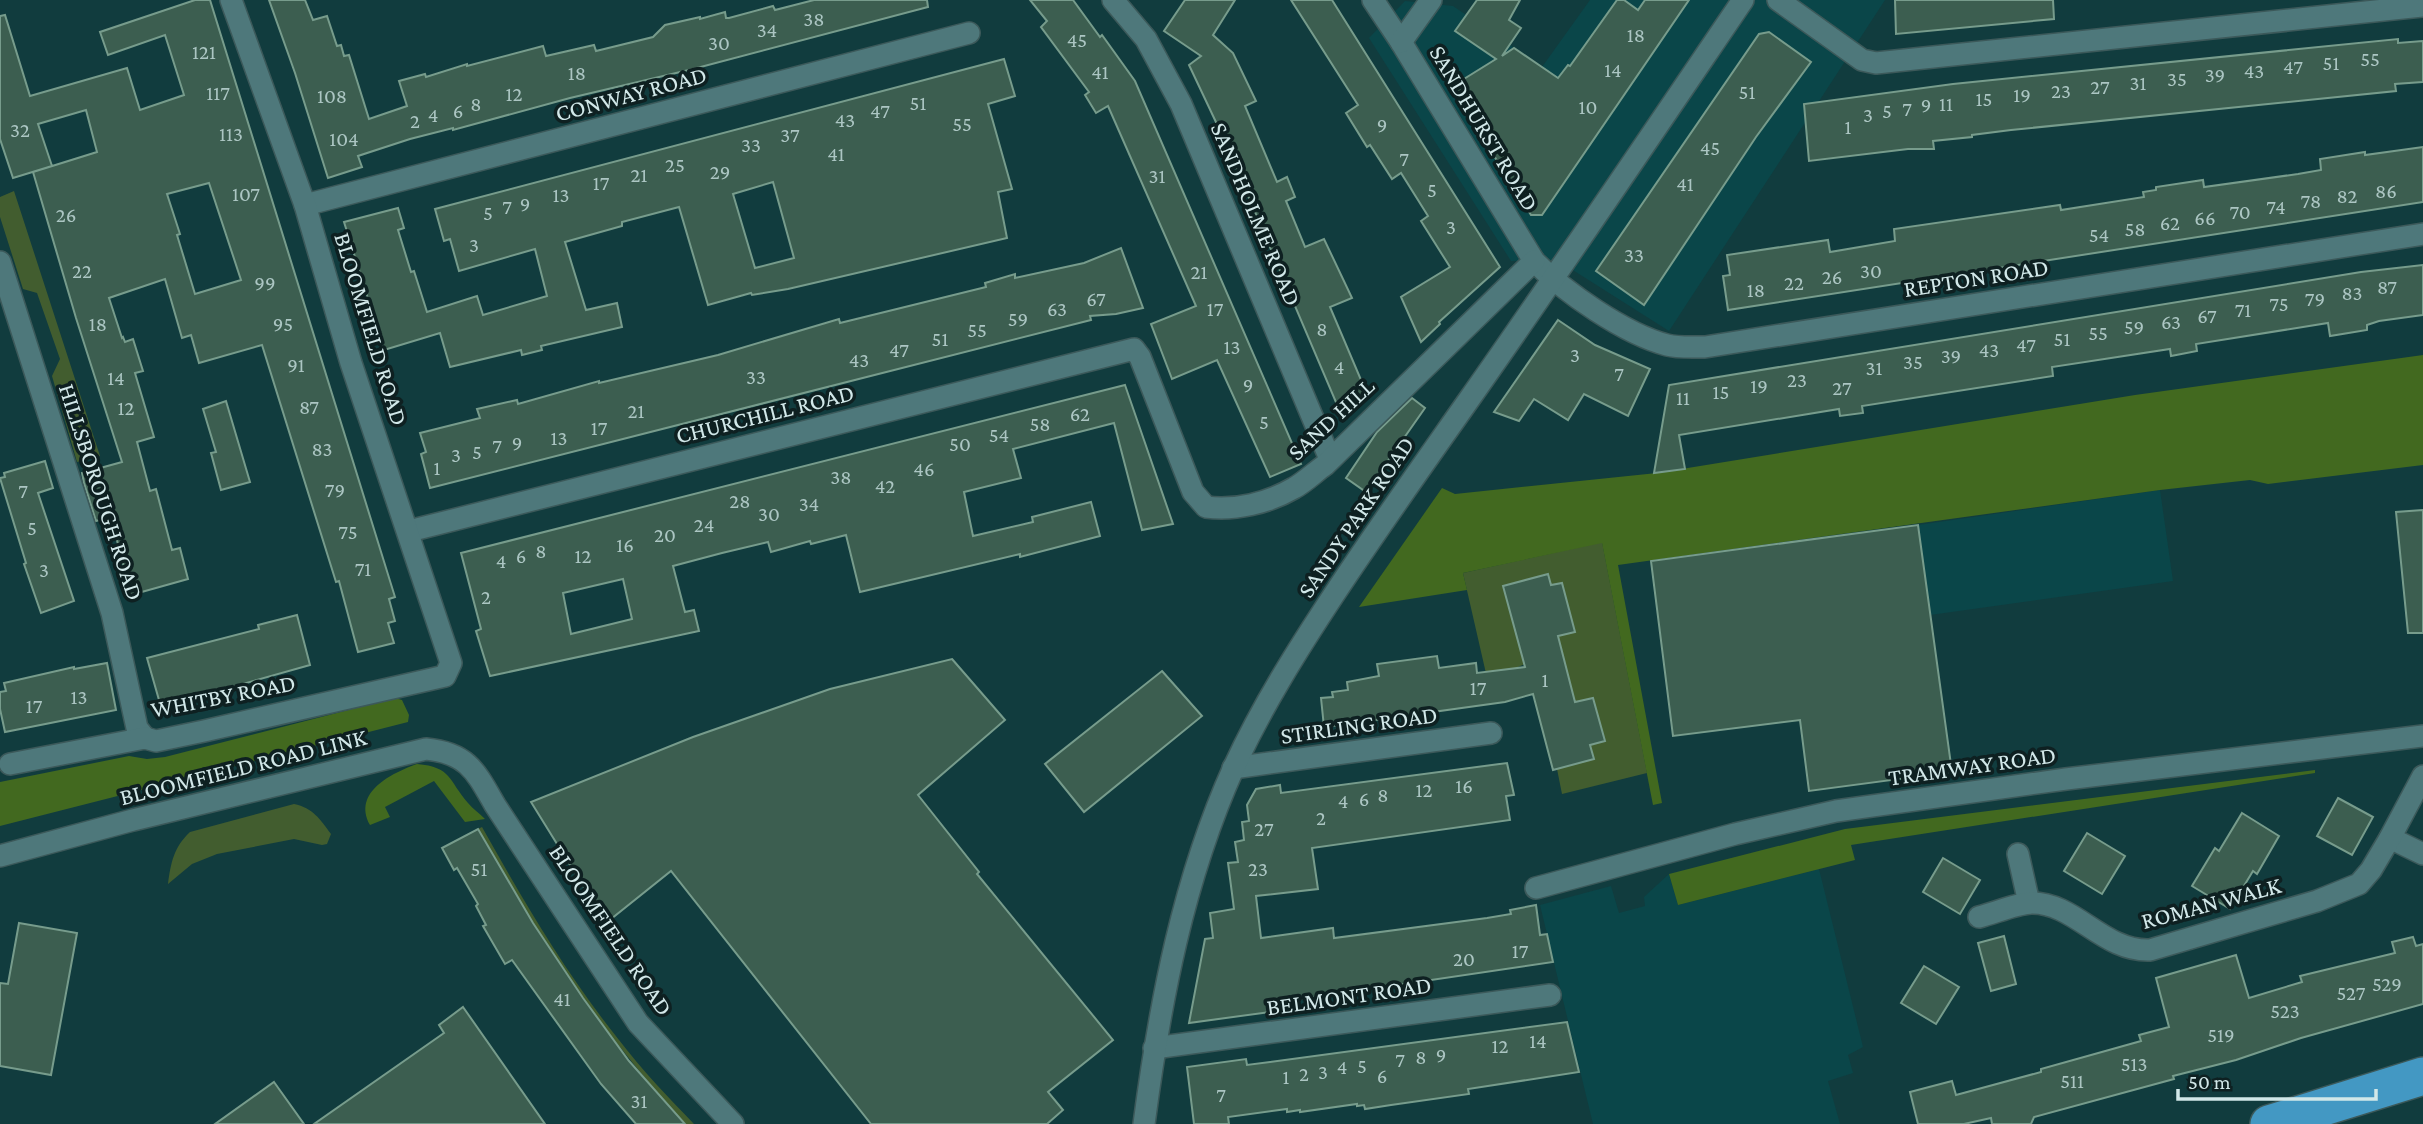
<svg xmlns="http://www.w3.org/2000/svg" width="2423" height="1124" viewBox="0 0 2423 1124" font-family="'Crimson Pro',serif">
<rect width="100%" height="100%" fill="#113c3e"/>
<g fill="#0a4649">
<path d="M1590,0H1885L1669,331L1557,260L1511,261L1369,38L1405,1L1453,6L1542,67Z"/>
<path d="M2160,490L2173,581L1930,615L1918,525Z"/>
<path d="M1819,869L1863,1047L1848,1055L1853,1073L1828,1081L1840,1124H1593L1540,905L1611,886L1619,913L1645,906L1644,897L1669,874L1678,905Z"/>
</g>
<g fill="#425d2f">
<path d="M14,191L100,456L77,462L52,376L60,359L37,293L23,289L0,217V197Z"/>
<path d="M1602,542L1647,773L1562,794L1557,769L1594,759L1590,745L1605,740L1593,698L1575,702L1558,636L1575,631L1562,583L1551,585L1547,574L1504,586L1525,664L1518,667L1526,696L1493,704L1463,573Z"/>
<path d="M294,804C313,808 320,819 331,834L327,844L322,845L294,839L217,854L192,864L168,884C171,862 174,847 190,832Z"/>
<path d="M482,827C523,900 566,974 619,1040C642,1070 668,1097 694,1124H686L677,1115C599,1028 533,932 478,829Z"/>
</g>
<g fill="#42691f">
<path d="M2423,355V465L2268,484L2250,480L2160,490L1618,565L1662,803L1653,805L1602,543L1463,573L1467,590L1359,607L1442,488L1455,494L1657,473L2135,395Z"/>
<path d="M395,698L402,700L409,715L408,722L0,826V782L129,756L147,759L165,757Z"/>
<path d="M417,764C452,767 448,780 468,803C473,809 479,813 485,819L465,822L434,781L385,807L390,817L370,825C352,792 392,773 417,764Z"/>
<path d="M2315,770V773L1851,845L1855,860L1678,905L1669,874L1845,829Z"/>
</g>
<g fill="#3c5e50" stroke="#779c8c" stroke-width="2" fill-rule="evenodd">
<path d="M195,0H210L395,597L389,599L395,621L388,623L394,643L358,652L339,581L336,582L262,345L199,363L191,335L182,338L165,279L109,298L122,338L123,337L125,342L133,339L143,371L135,373L154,437L137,442L150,491L156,489L172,550L180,548L188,579L131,595L111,517L96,521L84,483L82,473L122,462L76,318L33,172L97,152L86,110L38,124L52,166L13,178L0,139V16L5,15L30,96L127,68L140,110L184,95L165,35L108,55L100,32ZM209,183L241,280L195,294L177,235L180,234L167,194Z"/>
<path d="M269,0H305L313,20L327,16L337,46L341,45L344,56L349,55L369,119L407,106L399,81L425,74L426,77L467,64V66L543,46L546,56L594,45L596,51L653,37L665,25L700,17V19L725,12L726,18H729L773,6L775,10L814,0H927L928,7L693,69L570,98L453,130V128L410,139L358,156L362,167L328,178L295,73Z"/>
<path d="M1030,0H1073L1100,37L1102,35L1135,81L1301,464L1270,477L1217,360L1172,379L1151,324L1196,306L1108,106L1096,113L1085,95L1089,92L1041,27L1047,21Z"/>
<path d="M1185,0H1235L1213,35L1233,53L1256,101L1245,106L1277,182L1287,177L1295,197L1286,201L1305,247L1324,239L1352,298L1330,307L1367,394L1338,407L1223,137L1189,65L1201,56L1164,31Z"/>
<path d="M1291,0H1332L1500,267L1439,322L1440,324L1421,342L1401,297L1450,267L1421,221L1428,216L1401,173L1392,179L1370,145L1367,147L1346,113L1358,105Z"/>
<path d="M1477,0H1520L1509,20L1521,28L1502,56L1514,48L1558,78L1568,65L1570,66L1617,0H1624L1638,10L1645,0H1689L1542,215H1531L1451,87L1496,59L1455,31Z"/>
<path d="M1895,0H2053L2054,19L1896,34Z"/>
<path d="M1769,32L1811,62L1756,137L1644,305L1596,271L1759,34Z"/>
<path d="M2398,39V43L2423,41V82L2395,84L2396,91L2011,130L1972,135V137L1933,141L1934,149H1908L1809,161L1804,104L1953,84Z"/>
<path d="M1004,59L1015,96L988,104L1012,189L998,192L1007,238L788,289L752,295L751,293L708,305L679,207L622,222V226L565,242L586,310L617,303L622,327L541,346L542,350L522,355L521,350L450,367L440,333L384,350L344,222L398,208L404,228L398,230L411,272L414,271L427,312L477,296L483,315L547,296L535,249L459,271L450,239L444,241L435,209ZM773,182L794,258L755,268L733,194Z"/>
<path d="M2423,147V202L1728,310L1723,276L1730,275L1727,255L1828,240L1830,252L1895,241L1894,229L2060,205L2061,210L2144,197L2143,192L2156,190V187L2203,180L2204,187L2298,174L2321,170L2320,159L2365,152V155Z"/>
<path d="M1121,248L1143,308L1116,314L1090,316L1091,320L430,488L421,454L426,452L420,433L480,418L477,409L517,400L518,404L599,381V383L718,355L839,319L840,323L986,287L985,283L1015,274V278L1084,263Z"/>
<path d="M2423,265V315L2379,321L2367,325V330L2330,336L2328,323L2196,344L2197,351L2171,356L2170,349L2052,367L2053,376L1862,406L1863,413L1840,416L1839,409L1679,435L1685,469L1654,473L1669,385L2361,272Z"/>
<path d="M1558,320L1595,345L1650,369L1628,416L1584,394L1568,420L1534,399L1519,421L1494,412Z"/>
<path d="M1125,385L1173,524L1142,530L1114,423L1013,449L1021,478L964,492L973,536L1033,522L1032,517L1091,502L1100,536L1020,557V554L860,592L846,535L811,544L810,541L771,552L768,542L722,553L673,566L685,612L694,610L699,631L490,676L476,631L481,629L461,553ZM623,579L632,619L571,634L563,593Z"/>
<path d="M1412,398L1425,408L1366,492L1346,478L1377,432Z"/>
<path d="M226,401L250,482L221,490L211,453L216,452L203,409Z"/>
<path d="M45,461L53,488L38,493L74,601L41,613L24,564L26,563L0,478L5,477L4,473Z"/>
<path d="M2423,510V633H2408L2396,512Z"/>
<path d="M1918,525L1952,772L1809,791L1800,720L1673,736L1651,561Z"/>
<path d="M1548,574L1551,585L1562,583L1575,632L1558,636L1575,702L1593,698L1605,741L1590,745L1594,759L1553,770L1533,694L1505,702L1324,727L1321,698L1333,697L1332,692L1348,690L1347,682L1379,676L1377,664L1437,656L1439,668L1476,663L1477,673L1525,667L1503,586Z"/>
<path d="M297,615L310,665L161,707L147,658L259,629L258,625Z"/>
<path d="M952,659L1005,720L918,795L979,872L977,874L1113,1040L1048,1092L1063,1110L1047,1124H871L671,871L606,923L531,802L693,737L830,689Z"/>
<path d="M107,663L116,710L5,732L0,709V692L6,691L4,683L74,667V669Z"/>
<path d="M1162,671L1202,716L1084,812L1045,764Z"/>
<path d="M1507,763L1514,795L1506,796L1510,820L1312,848L1318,889L1256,896L1261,938L1333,928L1334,938L1487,918L1511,914L1510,910L1536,905L1540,935L1547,934L1553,962L1275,1003L1277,1011L1189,1023L1205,939L1213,938L1210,913L1234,909L1228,863L1238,862L1235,842L1244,840L1242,822L1249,821L1247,805L1256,789L1280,785L1281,793Z"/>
<path d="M2338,798L2373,817L2352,855L2317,836Z"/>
<path d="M2242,813L2279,836L2257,874L2253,871L2230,909L2192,886L2215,848L2219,851Z"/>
<path d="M478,829L533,923L583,998L629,1061L685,1124H636L601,1084L512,960L505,964L483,926L486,925L476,906L478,904L457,868L454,870L442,848Z"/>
<path d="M2087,833L2125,856L2102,894L2064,871Z"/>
<path d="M1943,858L1980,880L1960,914L1923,892Z"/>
<path d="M19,923L77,933L51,1075L0,1066V983L8,984Z"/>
<path d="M2004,936L2016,984L1991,991L1978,943Z"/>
<path d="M2413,937L2416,946L2423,944V1004L2301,1038L2236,1060L2173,1076L2174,1079L2034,1117L2031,1124H1992L1991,1118L1964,1124H1918L1910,1092L1952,1081L1956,1095L2041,1072V1069L2141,1041L2139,1035L2169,1027L2156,978L2236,955L2249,998L2302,982L2300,976L2395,953L2392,942Z"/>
<path d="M1924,966L1959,987L1936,1024L1901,1003Z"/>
<path d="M463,1007L545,1124H314L444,1033L439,1025Z"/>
<path d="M1567,1022L1579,1072L1468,1089L1469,1094L1391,1105L1365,1109L1364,1105L1357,1106V1104L1300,1112V1110L1287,1112V1109L1228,1117L1229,1124H1194L1187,1067L1246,1059L1247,1065Z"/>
<path d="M274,1082L304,1124H215Z"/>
</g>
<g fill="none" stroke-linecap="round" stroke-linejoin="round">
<g stroke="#3c595a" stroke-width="24">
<g id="street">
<path d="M1113,0L1146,39L1181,104L1330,459"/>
<path d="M1373,0L1401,42L1534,261C1564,292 1625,334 1667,345C1678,348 1692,347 1705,347L2423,234"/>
<path d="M1778,0L1862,60L1876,63L2423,6"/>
<path d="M1401,42L1431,0"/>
<path d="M305,205L969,33"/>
<path d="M0,262L112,613L137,728L145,738"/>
<path d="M409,531L1134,349L1140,357L1193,492L1206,507C1235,511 1268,503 1294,488C1305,482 1315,472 1325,465L1534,261"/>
<path d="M10,764L145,738L156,741L204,731L445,676L451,663L351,363L305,205L231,0"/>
<path d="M1233,768L1491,733"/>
<path d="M2390,838L2423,854"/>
<path d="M2018,854L2029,903"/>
<path d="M0,856L133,820L426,749C468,753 476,772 495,805L638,1023L733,1124"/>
<path d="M1536,888L1735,834L1836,811L2066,779L2423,736"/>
<path d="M1979,917C1995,913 2015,904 2031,903C2075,902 2103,952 2150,950L2317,901L2359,884L2371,870L2390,838L2423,776"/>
<path d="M1154,1048L1550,995"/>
<path d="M1144,1124C1160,1002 1183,880 1234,767C1262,706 1298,649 1335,593C1378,528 1423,465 1468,401C1561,269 1652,134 1743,0"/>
</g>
</g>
<g stroke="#3c595a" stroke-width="40">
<path id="highway" d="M2269,1124L2423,1076"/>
</g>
<use href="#street" stroke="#4e787b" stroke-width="21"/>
<use href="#highway" stroke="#4398c3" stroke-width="37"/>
</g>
<g text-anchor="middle" stroke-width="7" stroke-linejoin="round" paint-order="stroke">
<g font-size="21" fill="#acc6c3">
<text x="814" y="26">38</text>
<text x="767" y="37">34</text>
<text x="1636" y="42">18</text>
<text x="1077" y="47">45</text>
<text x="719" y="50">30</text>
<text x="204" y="59">121</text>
<text x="2370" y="66">55</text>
<text x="2331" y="70">51</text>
<text x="2293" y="74">47</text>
<text x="1613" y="77">14</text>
<text x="2254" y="78">43</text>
<text x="1100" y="79">41</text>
<text x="577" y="80">18</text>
<text x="2215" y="82">39</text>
<text x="2177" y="86">35</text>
<text x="2138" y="90">31</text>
<text x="2100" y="94">27</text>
<text x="2061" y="98">23</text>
<text x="1747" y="99">51</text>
<text x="218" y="100">117</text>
<text x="514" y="101">12</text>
<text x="2022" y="102">19</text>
<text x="332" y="103">108</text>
<text x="1984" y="106">15</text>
<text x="918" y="110">51</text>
<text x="476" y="111">8</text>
<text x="1946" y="111">11</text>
<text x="1926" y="112">9</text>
<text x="1588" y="114">10</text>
<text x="1907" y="116">7</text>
<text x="458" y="118">6</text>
<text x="880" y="118">47</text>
<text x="1887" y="118">5</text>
<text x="433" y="122">4</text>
<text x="1868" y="122">3</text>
<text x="845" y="127">43</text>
<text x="415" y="128">2</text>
<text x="962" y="131">55</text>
<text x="1382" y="132">9</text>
<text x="1848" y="134">1</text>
<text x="20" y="137">32</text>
<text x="231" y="141">113</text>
<text x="790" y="142">37</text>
<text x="344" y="146">104</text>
<text x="751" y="152">33</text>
<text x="1710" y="155">45</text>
<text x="836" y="161">41</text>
<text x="1404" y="166">7</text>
<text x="675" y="172">25</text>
<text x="720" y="179">29</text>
<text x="639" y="182">21</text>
<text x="1157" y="183">31</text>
<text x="601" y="190">17</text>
<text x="1685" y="191">41</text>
<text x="1432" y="197">5</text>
<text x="2386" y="198">86</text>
<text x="246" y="201">107</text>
<text x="561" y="202">13</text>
<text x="2347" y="203">82</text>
<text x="2311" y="208">78</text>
<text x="525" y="211">9</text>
<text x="507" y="214">7</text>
<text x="2276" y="214">74</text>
<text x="2240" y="219">70</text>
<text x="488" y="220">5</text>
<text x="66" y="222">26</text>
<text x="2205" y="225">66</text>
<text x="2170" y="230">62</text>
<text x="1451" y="234">3</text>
<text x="2135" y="236">58</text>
<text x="2099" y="242">54</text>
<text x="474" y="252">3</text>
<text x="1634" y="262">33</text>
<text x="82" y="278">22</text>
<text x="1871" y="278">30</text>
<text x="1199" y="279">21</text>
<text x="1832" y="284">26</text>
<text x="265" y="290">99</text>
<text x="1794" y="290">22</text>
<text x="2387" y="294">87</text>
<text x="1756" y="297">18</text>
<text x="2352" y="300">83</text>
<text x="1096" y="306">67</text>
<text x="2315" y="306">79</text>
<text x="2279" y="311">75</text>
<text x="1057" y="316">63</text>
<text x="1215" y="316">17</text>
<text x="2243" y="317">71</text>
<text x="2207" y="323">67</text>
<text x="1018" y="326">59</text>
<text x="2171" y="329">63</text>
<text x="98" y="331">18</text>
<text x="283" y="331">95</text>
<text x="2134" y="334">59</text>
<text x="1322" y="336">8</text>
<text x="977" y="337">55</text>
<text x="2098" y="340">55</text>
<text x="940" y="346">51</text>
<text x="2062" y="346">51</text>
<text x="2026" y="352">47</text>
<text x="1232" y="354">13</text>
<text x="899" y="357">47</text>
<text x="1989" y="357">43</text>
<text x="1575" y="362">3</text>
<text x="1951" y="363">39</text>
<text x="859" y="367">43</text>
<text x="1913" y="369">35</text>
<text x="296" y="372">91</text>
<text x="1339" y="374">4</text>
<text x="1874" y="375">31</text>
<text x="1619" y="381">7</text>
<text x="756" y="384">33</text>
<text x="116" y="385">14</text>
<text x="1797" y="387">23</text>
<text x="1248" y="392">9</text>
<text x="1759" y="393">19</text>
<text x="1842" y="395">27</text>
<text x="1721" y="399">15</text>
<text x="1683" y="405">11</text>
<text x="309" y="414">87</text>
<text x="126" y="415">12</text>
<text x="636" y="418">21</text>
<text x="1080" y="421">62</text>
<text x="1264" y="429">5</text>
<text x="1040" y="431">58</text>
<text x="599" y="435">17</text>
<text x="999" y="442">54</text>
<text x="559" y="445">13</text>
<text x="517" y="450">9</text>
<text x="960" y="451">50</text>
<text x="497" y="453">7</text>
<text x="322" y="456">83</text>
<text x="477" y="459">5</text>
<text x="456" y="462">3</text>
<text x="437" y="475">1</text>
<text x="924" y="476">46</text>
<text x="841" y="484">38</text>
<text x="885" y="493">42</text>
<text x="335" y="497">79</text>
<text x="23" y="498">7</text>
<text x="740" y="508">28</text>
<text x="809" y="511">34</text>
<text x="769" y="521">30</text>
<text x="704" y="532">24</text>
<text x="32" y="535">5</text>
<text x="348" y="539">75</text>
<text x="665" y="542">20</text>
<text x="625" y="552">16</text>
<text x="541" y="558">8</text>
<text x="521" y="563">6</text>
<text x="583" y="563">12</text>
<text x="501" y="568">4</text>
<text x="363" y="576">71</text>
<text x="44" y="577">3</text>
<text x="486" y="604">2</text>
<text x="1545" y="687">1</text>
<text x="1478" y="695">17</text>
<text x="79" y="704">13</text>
<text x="34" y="713">17</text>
<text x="1464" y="793">16</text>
<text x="1424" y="797">12</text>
<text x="1383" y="802">8</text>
<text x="1364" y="806">6</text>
<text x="1343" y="808">4</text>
<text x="1321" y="825">2</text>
<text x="1264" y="836">27</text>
<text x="479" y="876">51</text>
<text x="1258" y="876">23</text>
<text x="1520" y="958">17</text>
<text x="1464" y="966">20</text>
<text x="2387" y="991">529</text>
<text x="2351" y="1000">527</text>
<text x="562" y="1006">41</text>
<text x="2285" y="1018">523</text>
<text x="2221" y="1042">519</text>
<text x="1538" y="1048">14</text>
<text x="1500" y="1053">12</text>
<text x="1441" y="1062">9</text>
<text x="1421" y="1064">8</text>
<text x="1400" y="1067">7</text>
<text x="2134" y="1071">513</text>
<text x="1362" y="1073">5</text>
<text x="1342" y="1074">4</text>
<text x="1323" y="1079">3</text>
<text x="1304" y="1081">2</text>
<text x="1382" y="1083">6</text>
<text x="1286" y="1084">1</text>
<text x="2072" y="1088">511</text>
<text x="1221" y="1102">7</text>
<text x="639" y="1108">31</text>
</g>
<g font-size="24" fill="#d2e8e9" stroke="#0e2021">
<text transform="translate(631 94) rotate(-15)" y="8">CONWAY ROAD</text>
<text transform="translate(1484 128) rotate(59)" y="8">SANDHURST ROAD</text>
<text transform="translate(1256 214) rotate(67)" y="8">SANDHOLME ROAD</text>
<text transform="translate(1976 278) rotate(-9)" y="8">REPTON ROAD</text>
<text transform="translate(371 329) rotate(73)" y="8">BLOOMFIELD ROAD</text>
<text transform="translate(765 414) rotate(-14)" y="8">CHURCHILL ROAD</text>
<text transform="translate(1331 419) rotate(-43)" y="8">SAND HILL</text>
<text transform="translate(101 492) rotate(72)" y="8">HILLSBOROUGH ROAD</text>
<text transform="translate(1356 517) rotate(-56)" y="8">SANDY PARK ROAD</text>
<text transform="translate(223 696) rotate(-11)" y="8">WHITBY ROAD</text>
<text transform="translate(1359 725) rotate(-8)" y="8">STIRLING ROAD</text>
<text transform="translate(1972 766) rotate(-8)" y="8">TRAMWAY ROAD</text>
<text transform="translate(243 767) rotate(-14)" y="8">BLOOMFIELD ROAD LINK</text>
<text transform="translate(2211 903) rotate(-15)" y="8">ROMAN WALK</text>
<text transform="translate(611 930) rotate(56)" y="8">BLOOMFIELD ROAD</text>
<text transform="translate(1349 996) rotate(-8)" y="8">BELMONT ROAD</text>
</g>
</g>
<path d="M2178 1089v10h198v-10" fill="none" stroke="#d2e8e9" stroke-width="3.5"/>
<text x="2188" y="1089" font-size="21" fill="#d2e8e9" stroke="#0e2021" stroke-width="5" paint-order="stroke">50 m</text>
</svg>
